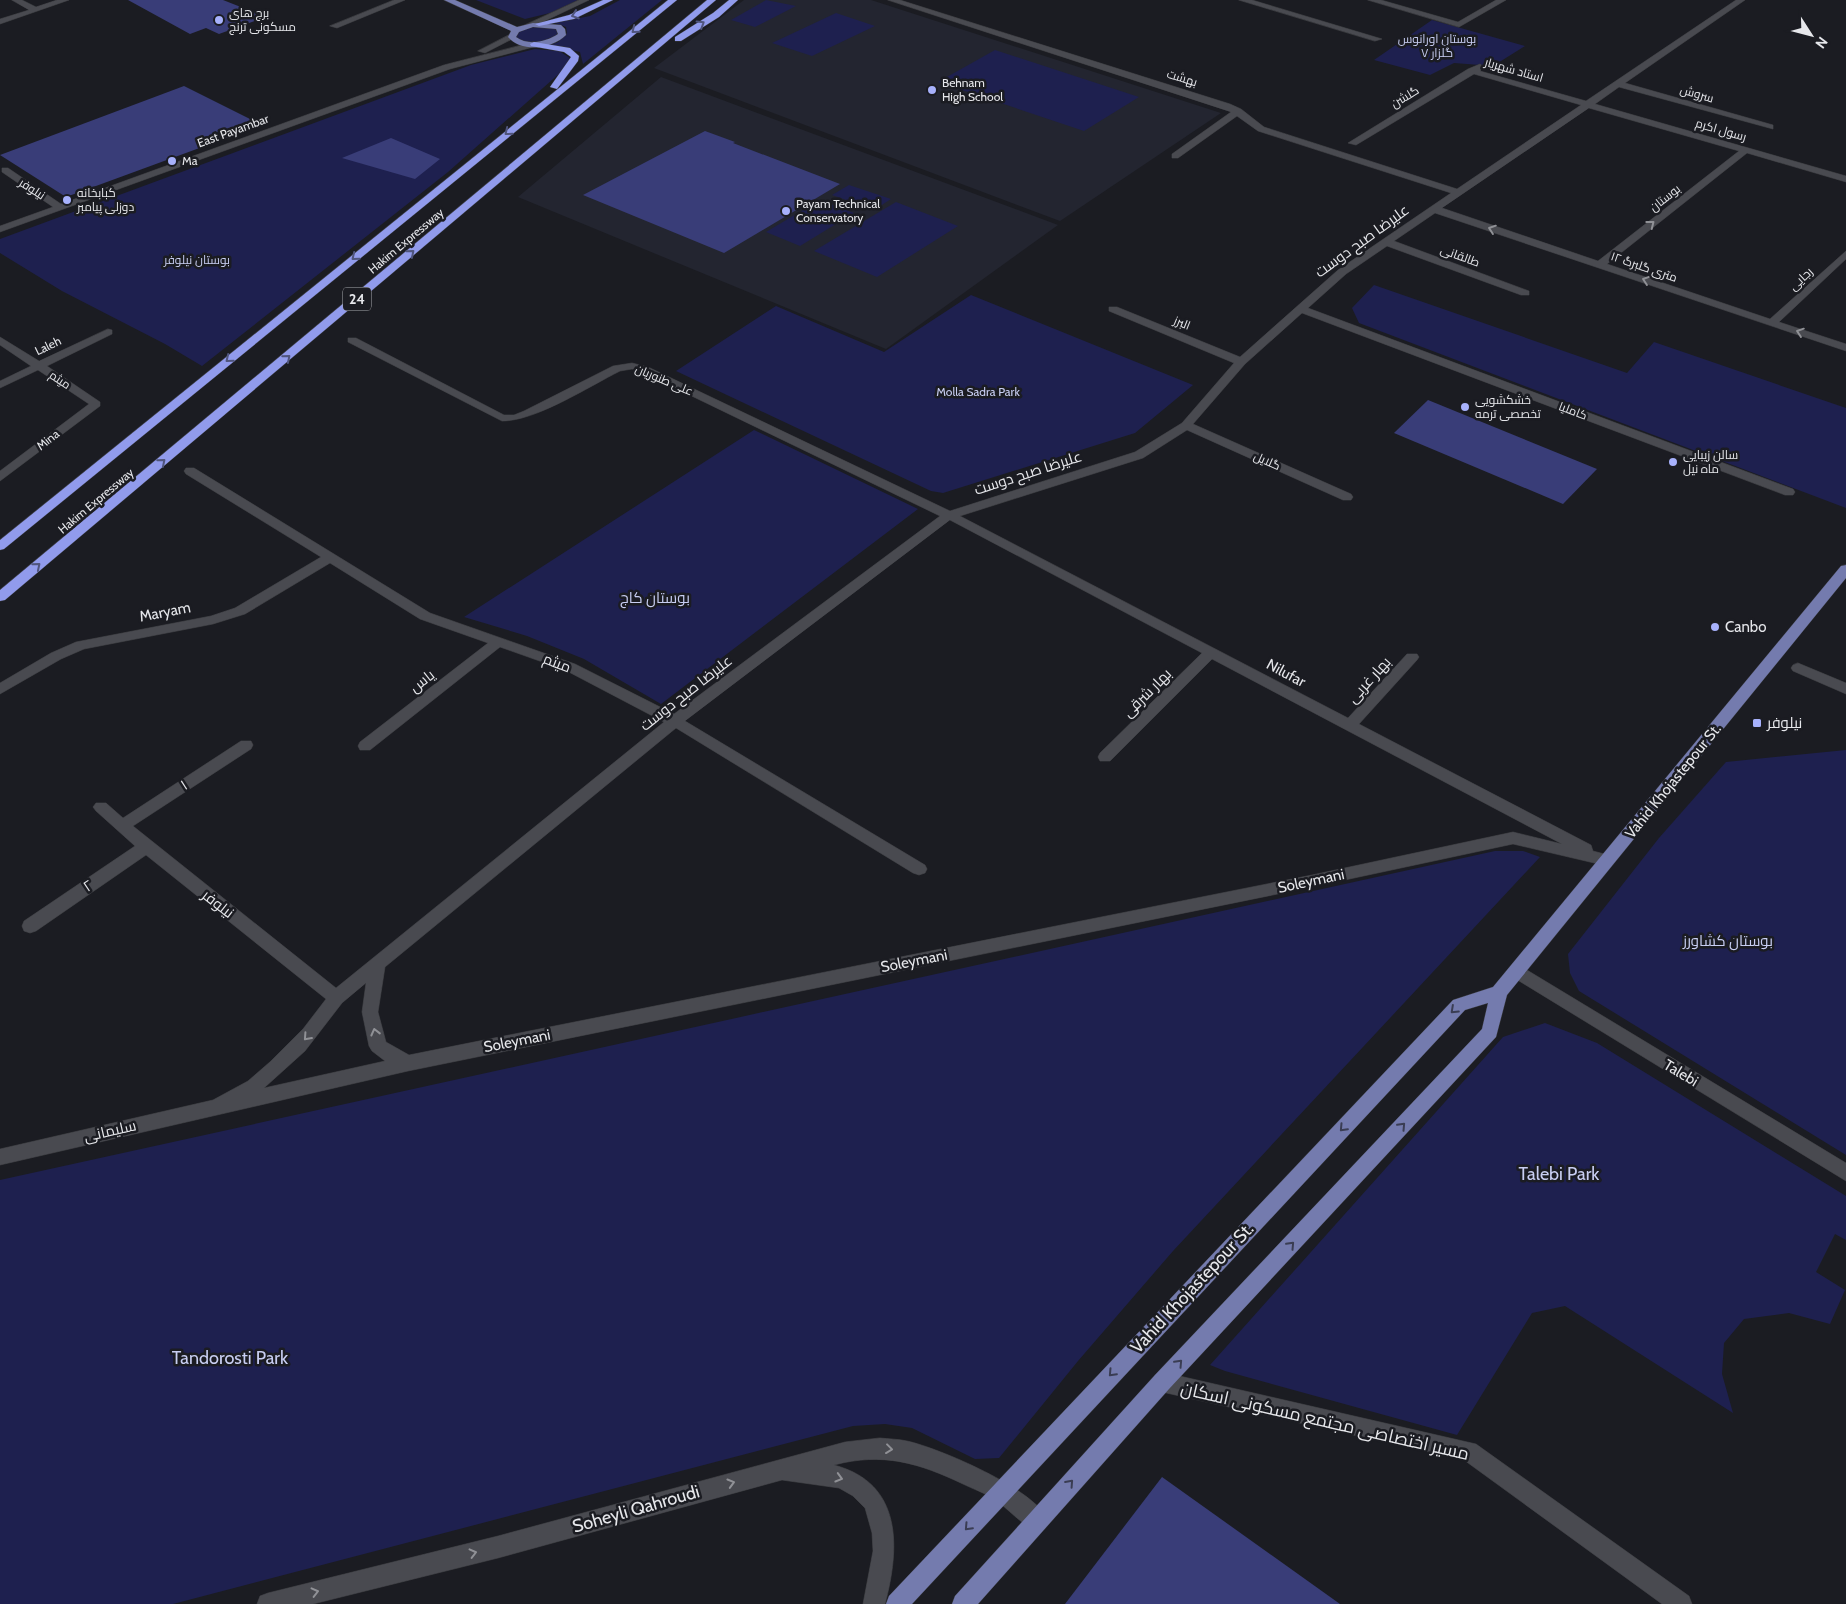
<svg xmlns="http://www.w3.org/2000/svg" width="1846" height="1604" viewBox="0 0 1846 1604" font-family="Cabin,Cairo,sans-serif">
<rect width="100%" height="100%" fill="#1b1c22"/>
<g fill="#232530">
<path d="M744,0H871L1221,113L1060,221L654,68Z"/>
<path d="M661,77L1058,225L886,349L518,197Z"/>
</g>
<g fill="#1e204f">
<path d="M476,0H578L550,13L525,19Z"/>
<path d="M620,0H662L583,64L580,52L549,45L558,42L567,33L566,27L555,23L590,16Z"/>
<path d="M766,0L796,6L755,27L731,20Z"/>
<path d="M836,13L875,26L812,56L772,43Z"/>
<path d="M1432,20L1525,46L1493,66L1454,63L1430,75L1374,60Z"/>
<path d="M532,26L555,28L558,33C549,44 527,46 516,37L517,32Z"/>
<path d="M535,49L559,51L570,58V64L448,172L202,366L165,344L62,291L0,253V239L471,65Z"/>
<path d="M995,50L1139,97L1084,131L938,82Z"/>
<path d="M849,185L891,199L874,210L832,195Z"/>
<path d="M820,200L854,213L800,246L766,232Z"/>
<path d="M896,202L958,226L877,277L814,251Z"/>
<path d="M1374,285L1627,373L1654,342L1846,408V508L1359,323L1352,308Z"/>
<path d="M971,295L1193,385L1135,433L943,493L931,491L676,371L776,306L884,352Z"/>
<path d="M754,430L918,509L661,704L584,659L527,636L464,617Z"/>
<path d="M1846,750V1155L1579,991L1570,973L1568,954L1659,838L1726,762Z"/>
<path d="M1495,851H1523L1540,857L1173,1251L1078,1361L999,1458L975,1459L912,1428L885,1424L853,1426L173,1604H0V1180Z"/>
<path d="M1545,1023L1597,1043L1846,1196V1240L1835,1234L1816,1272L1845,1290L1830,1324L1789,1313L1744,1319L1724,1343L1722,1374L1733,1413L1565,1306L1532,1313L1457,1435L1225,1371L1210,1365L1503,1037Z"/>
</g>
<g fill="#393d78">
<path d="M128,0H223L266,17L219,34L206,28L190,34Z"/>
<path d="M184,86L262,125L66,197L0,155Z"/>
<path d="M705,131L735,142L733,143L840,184L724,253L583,195Z"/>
<path d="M391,138L440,159L415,179L342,158Z"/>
<path d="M1428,400L1597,469L1563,504L1394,433Z"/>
<path d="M1162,1477L1340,1604H1065Z"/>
</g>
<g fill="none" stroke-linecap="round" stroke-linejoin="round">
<g stroke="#37383c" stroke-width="1">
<g id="minor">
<path d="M12,0H22L36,7L57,0H69L0,24V19L29,10Z"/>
<path d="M394,0H405L337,28L330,26Z"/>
<path d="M579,0H589L530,28L523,26Z"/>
<path d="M888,0H900L1230,104L1241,109L1264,127L1457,189L1581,105L1474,74L1356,145L1348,143L1468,69L1480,64L1484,67L1480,71L1586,101L1736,0H1745L1625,83L1773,125V129L1619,87L1595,104L1846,176V182L1747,153L1607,264L1770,319L1846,251V259L1779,322L1846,344V351L1435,213L1394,241L1529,291V295H1521L1387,246L1346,274L1308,308L1793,489L1795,492L1793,495H1785L1302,313L1245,364L1193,424L1351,494L1353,497L1351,500H1343L1187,430L1143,458L960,516L1348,718L1407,654H1417L1419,657L1417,660L1359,724L1591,845L1593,851L1612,856L1615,860L1612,864L1607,866L1513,844L1312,887L408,1071L0,1165V1149L213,1100L248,1081L271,1061L303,1029L326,999L146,855L36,931L30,933L24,931L22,926L24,921L135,846L96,811L93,807L96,803H106L123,818L241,741H251L253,745L251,749L133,826L336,988L664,722L565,670L500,647L370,750H360L358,746L360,742L488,643L420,619L330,563L245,614L213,624L84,649L61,659L0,694V683L51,653L76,642L211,616L235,608L321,557L186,474L184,471L186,468H194L430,613L575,664L674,714L940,516L640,371L632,369L620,371C588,387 536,421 502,421L348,342V338H356L504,415H514L524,411L613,366L632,363L648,367L950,511L1135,452L1182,423L1234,363L1109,311V307H1117L1240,357L1338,270L1451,193L1258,131L1237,116L1178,158H1172V154L1231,112ZM1589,108L1739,151L1598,261L1442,208ZM950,520L1202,653L1100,753L1098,757L1100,761H1110L1212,659L1562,844L1513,832L1312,875L409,1055L386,1042L378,1012L385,967L676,728L913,873L919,875L925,873L927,869L925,865L685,721ZM366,983L362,1012L369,1046L372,1051L385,1061L264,1088L305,1051L342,1003Z"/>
<path d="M1239,0H1252L1382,39L1375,41Z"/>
<path d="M1368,0H1381L1458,22L1496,0H1506L1459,27Z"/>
<path d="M509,35L516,37L485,53L478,51Z"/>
<path d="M534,42L538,44L537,46L450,69L0,232V226L53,207L2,172V168H8L61,204L444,65Z"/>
<path d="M108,329L112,330V334L47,366L100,402V406L0,481V471L89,404L38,370L0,388V381L31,366L0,345V337L39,361Z"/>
<path d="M1798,663L1846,683V694L1793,671L1791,668L1793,665Z"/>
<path d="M1517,964L1846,1163V1181L1511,976L1509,971L1511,966Z"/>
<path d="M1162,1372L1476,1444L1689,1596L1692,1604H1662L1464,1460L1162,1392L1155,1389L1152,1382L1155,1375Z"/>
<path d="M880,1438C889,1439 898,1439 907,1441C939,1448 1035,1489 1048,1520L1045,1528L1037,1531C1020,1524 1009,1509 994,1499C985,1493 973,1489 963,1484C919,1463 883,1452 834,1465C903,1483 900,1548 885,1604H863L873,1551L872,1533L865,1508L853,1496L839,1488L782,1480L498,1558L313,1604H257L260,1596L268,1593L498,1536L845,1442Z"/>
</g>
</g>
<g stroke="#37383c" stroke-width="1">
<g id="major">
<path d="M444,0H455L517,27L533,23L561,25L565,29L566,35C552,49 522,53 508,37L511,31ZM533,27L556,29L558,34C546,42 528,46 516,37L519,32Z"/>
<path d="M1846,565V578L1507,995L1496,1037L1169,1389L978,1604H952L955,1596L1155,1375L1482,1029L1488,1003L1465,1010L912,1604H886L889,1596L1453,1000L1493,987L1841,566Z"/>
</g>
</g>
<g stroke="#37383c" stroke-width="1">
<g id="highway">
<path d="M603,0H613L574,19L539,26L535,24L569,15Z"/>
<path d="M668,0H677L4,549L0,550V540Z"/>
<path d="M707,0H716L5,600L0,601V590Z"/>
<path d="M729,0H738L719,17L681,41H675V37L713,13Z"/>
<path d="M534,42L570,48L579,56L578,61L557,89L550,87L571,57L564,52L531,46L530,44Z"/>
</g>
</g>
<use href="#minor" fill="#494a50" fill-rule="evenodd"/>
<use href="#major" fill="#747bae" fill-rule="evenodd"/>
<use href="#highway" fill="#919bec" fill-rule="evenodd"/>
</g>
<defs><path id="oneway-chevron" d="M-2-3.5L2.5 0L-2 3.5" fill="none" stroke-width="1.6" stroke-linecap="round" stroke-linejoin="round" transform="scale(1.25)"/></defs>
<g stroke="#50557d">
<use href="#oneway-chevron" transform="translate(575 15) rotate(162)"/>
<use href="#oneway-chevron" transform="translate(701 24) rotate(-32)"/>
<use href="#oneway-chevron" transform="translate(635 30) rotate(141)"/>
<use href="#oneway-chevron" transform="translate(508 132) rotate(141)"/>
<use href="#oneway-chevron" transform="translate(411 253) rotate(-40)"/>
<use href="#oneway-chevron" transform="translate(355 257) rotate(141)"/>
<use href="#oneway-chevron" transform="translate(287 358) rotate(-40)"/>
<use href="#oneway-chevron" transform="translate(229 359) rotate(141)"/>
<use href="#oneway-chevron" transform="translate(162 462) rotate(-40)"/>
<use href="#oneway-chevron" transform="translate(37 566) rotate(-40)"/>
</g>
<g stroke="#909196">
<use href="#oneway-chevron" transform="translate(1651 224) rotate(-38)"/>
<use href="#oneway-chevron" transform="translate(1492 229) rotate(-161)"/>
<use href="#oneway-chevron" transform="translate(1646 280) rotate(-161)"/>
<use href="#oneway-chevron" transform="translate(1800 332) rotate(-161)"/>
<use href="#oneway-chevron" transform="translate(375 1032) rotate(-104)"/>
<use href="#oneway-chevron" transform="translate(307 1037) rotate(132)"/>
<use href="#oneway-chevron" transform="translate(889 1449) rotate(7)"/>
<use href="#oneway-chevron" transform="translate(839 1478) rotate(16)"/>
<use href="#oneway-chevron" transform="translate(731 1483) rotate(-16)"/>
<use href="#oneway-chevron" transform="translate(473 1553) rotate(-14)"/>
<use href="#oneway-chevron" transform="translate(315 1592) rotate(-14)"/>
</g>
<g stroke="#3a3d53">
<use href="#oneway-chevron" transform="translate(1454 1010) rotate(137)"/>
<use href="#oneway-chevron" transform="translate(1402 1126) rotate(-47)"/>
<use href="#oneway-chevron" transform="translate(1343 1128) rotate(133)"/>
<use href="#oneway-chevron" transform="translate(1291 1245) rotate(-47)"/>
<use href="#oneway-chevron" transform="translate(1179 1363) rotate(-47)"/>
<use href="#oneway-chevron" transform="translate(1112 1373) rotate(133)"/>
<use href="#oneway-chevron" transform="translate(1070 1483) rotate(-48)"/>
<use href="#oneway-chevron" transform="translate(968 1527) rotate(133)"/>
</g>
<g fill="#a7b1fc" stroke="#1b1c22" stroke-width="2">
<circle cx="219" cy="20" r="5"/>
<circle cx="932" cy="90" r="5"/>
<circle cx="172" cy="161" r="5"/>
<circle cx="67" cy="200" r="5"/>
<circle cx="786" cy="211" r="5"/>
<circle cx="1465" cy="407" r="5"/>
<circle cx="1673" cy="462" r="5"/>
<circle cx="1715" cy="627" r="5"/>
<rect x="1752" y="718" width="10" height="10" rx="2.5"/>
</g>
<g text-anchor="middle" stroke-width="5" stroke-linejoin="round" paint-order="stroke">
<g font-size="12" fill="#e6e7eb" stroke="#1b1c22" text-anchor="start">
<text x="229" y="17">برج های<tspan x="229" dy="14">مسکونی ترنج</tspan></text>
<text x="942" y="87">Behnam<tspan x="942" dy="14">High School</tspan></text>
<text x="182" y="165">Ma</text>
<text x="77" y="197">کبابخانه<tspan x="77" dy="14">دوزلی پیامبر</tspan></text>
<text x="796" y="208">Payam Technical<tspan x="796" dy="14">Conservatory</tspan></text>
<text x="1475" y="404">خشکشویی<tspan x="1475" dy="14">تخصصی ترمه</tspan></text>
<text x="1683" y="459">سالن زیبایی<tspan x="1683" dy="14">ماه نیل</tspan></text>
</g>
<g font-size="12" fill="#c8cef2" stroke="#1b1c22">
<text x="1437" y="43">بوستان اورانوس<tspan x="1437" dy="14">گلزار ۷</tspan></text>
<text x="197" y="264">بوستان نیلوفر</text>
<text x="978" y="396">Molla Sadra Park</text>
</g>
<g font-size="12" fill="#e6e7eb" stroke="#1b1c22">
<text transform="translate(1514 70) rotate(16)" y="4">استاد شهریار</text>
<text transform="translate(1182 78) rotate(17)" y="4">بهشت</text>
<text transform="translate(1697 94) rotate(16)" y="4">سروش</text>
<text transform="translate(1405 97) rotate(-31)" y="4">گلشن</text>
<text transform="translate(1721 130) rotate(16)" y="4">رسول اکرم</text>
<text transform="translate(233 131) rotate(-20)" y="4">East Payambar</text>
<text transform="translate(32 189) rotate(33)" y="4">نیلوفر</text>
<text transform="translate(1665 198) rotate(-38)" y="4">بوستان</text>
<text transform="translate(406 241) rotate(-40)" y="4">Hakim Expressway</text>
<text transform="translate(1460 256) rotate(20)" y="4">طالقانی</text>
<text transform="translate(1644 267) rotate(19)" y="4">۱۲ متری گلبرگ</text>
<text transform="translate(1801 279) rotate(-43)" y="4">رجایی</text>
<text transform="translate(1182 323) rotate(22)" y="4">البرز</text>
<text transform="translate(48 346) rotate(-26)" y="4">Laleh</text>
<text transform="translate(60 380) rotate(34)" y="4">میثم</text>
<text transform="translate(664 380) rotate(23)" y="4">علی طنوریان</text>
<text transform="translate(1573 411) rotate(21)" y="4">کاملیا</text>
<text transform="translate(48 440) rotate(-38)" y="4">Mina</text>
<text transform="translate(1267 461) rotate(24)" y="4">گلایل</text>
<text transform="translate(96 501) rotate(-40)" y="4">Hakim Expressway</text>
</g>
<rect fill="#1b1c22" stroke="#a9aaaf" stroke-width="1" x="343" y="287.5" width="28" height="23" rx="4"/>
<g font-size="14" font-weight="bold" fill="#e6e7eb">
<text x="357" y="304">24</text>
</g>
<g font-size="15" fill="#e6e7eb" stroke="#1b1c22">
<text transform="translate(1362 241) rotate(-36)" y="5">علیرضا صبح دوست</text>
<text transform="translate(1028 473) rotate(-18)" y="5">علیرضا صبح دوست</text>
<text transform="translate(165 612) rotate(-11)" y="5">Maryam</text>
<text transform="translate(557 663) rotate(21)" y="5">میثم</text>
<text transform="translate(1286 673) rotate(28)" y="5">Nilufar</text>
<text transform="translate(1369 680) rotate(-48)" y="5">بهار غربی</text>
<text transform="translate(422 681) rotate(-38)" y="5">یاس</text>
<text transform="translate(686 693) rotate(-38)" y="5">علیرضا صبح دوست</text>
<text transform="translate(1147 693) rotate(-45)" y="5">بهار شرقی</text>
<text transform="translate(1673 781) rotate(-51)" y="5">Vahid Khojastepour St.</text>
<text transform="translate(184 785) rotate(-33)" y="5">۱</text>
<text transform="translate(1311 881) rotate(-12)" y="5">Soleymani</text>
<text transform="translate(88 886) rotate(-34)" y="5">۲</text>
<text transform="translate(218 904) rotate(38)" y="5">نیلوفر</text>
<text transform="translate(914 961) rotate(-11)" y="5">Soleymani</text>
<text transform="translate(517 1041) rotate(-11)" y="5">Soleymani</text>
<text transform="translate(1681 1073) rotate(31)" y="5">Talebi</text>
<text transform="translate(110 1131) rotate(-13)" y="5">سلیمانی</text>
</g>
<g font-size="15" fill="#c8cef2" stroke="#1b1c22">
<text x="655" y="603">بوستان کاج</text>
<text x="1728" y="946">بوستان کشاورز</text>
</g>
<g font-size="15" fill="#e6e7eb" stroke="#1b1c22" text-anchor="start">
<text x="1725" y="632">Canbo</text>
<text x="1767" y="728">نیلوفر</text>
</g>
<g font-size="18" fill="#c8cef2" stroke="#1b1c22">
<text x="1559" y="1180">Talebi Park</text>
<text x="230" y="1364">Tandorosti Park</text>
</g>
<g font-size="18" fill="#e6e7eb" stroke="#1b1c22">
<text transform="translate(1192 1288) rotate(-47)" y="6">Vahid Khojastepour St.</text>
<text transform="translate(1325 1421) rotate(13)" y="6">مسیر اختصاصی مجتمع مسکونی اسکان</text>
<text transform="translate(636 1509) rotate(-16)" y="6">Soheyli Qahroudi</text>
</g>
</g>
<g transform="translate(1811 35) rotate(126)" stroke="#1b1c22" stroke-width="4" paint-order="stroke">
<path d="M0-4L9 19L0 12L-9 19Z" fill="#e6e7eb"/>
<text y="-8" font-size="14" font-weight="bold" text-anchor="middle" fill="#e6e7eb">N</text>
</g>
</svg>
